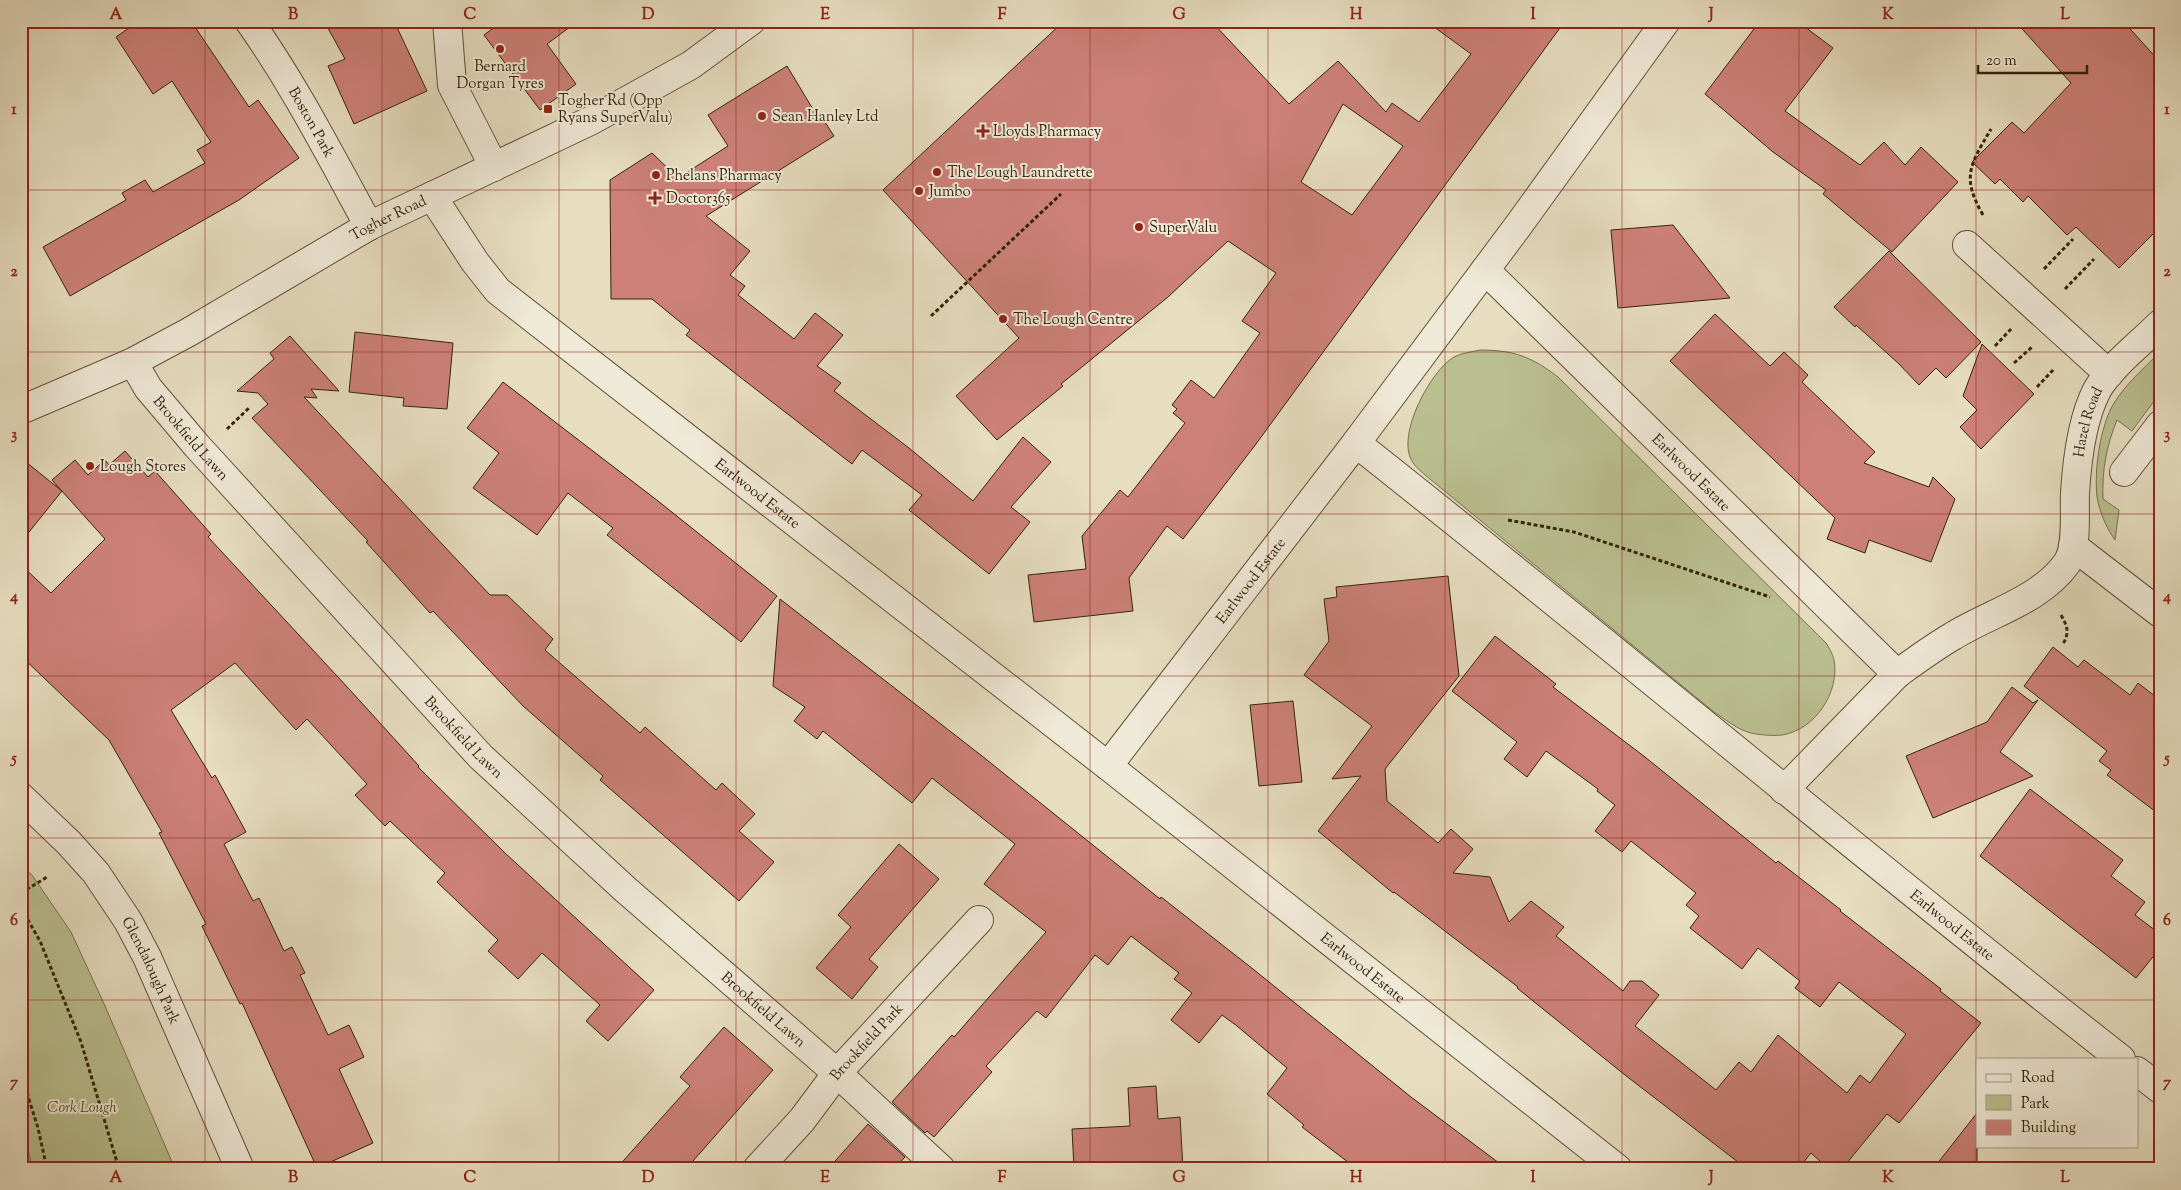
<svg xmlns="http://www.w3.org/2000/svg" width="2181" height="1190" viewBox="0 0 2181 1190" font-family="'Sorts Mill Goudy',serif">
<rect width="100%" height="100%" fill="#e7ddc1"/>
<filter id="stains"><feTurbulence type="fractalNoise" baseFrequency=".004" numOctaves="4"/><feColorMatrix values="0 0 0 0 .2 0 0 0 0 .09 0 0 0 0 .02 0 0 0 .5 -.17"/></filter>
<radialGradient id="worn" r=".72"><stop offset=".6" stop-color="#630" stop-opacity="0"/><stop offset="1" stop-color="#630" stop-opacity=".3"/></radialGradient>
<g fill="#babf90" stroke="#78714c">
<path d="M1480,350C1514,350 1532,357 1558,377L1826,643C1829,648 1833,654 1834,660C1840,692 1815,730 1782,735C1773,736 1759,735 1751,733C1738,730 1725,719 1714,712L1425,475C1421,471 1415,467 1412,461C1396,436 1430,371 1454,357C1461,353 1472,352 1480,350Z"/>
<path d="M2160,352V393L2132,431L2117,420C2106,447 2102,470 2103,499L2119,510L2115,540C2106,527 2100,513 2097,497C2094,471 2100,426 2114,403C2126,384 2144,368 2160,352Z"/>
<path d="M21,866L32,875L71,932L105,1006L175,1169H21Z"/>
</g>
<path fill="#98baba" stroke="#707e72" d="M21,1123L32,1165L33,1169H21Z"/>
<g fill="#cc8079" stroke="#352307" fill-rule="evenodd">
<path d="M139,21H191L249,107L258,100L299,158L239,200L70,296L43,247L126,200L122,193L145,180L153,192L205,163L197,150L211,142L172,81L153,94L116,37Z"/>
<path d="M324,21H394L427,91L354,124L328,66L345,59Z"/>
<path d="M503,21H578L547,44L576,84L540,110L484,35Z"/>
<path d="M1064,21H1211L1289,104L1338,61L1386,112L1392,103L1419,122L1471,54L1426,21H1565L1256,444L1183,539L1167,526L1129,578L1133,611L1034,622L1028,575L1086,569L1082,536L1120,490L1128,497L1185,423L1173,413L1177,409L1172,405L1191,380L1214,398L1260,333L1242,321L1276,273L1228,241L1168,297L1061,384L1063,386L997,440L956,396L1019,338L883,190ZM1343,104L1403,146L1352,215L1301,182Z"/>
<path d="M1760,21H1797L1833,48L1785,111L1860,165L1884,142L1905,165L1921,147L1958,182L1892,252L1823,194L1826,190L1773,152L1705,94Z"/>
<path d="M2015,21H2123L2160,62V227L2119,268L2076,227L2067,235L2028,196L2023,202L2000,179L1995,184L1972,162L2012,122L2024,133L2071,83Z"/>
<path d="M787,66L814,111L817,110L834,136L706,216L750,251L730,275L745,286L738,295L794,339L815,313L843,335L817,366L841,383L834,391L909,448L973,501L1023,437L1051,462L1011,507L1030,522L989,574L909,510L922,495L862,450L852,464L686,335L690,330L652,299H611L610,180L652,153L678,178L728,146L708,115Z"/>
<path d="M1673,225L1730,298L1618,308L1611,230Z"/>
<path d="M1889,251L1981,342L1946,378L1936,368L1919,385L1898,363L1856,325L1855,327L1834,307Z"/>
<path d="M1715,314L1770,366L1784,352L1808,375L1802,382L1875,452L1864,463L1929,487L1933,477L1955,499L1931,562L1869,540L1865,553L1827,539L1835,518L1670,361Z"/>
<path d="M355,332L453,343L447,409L403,406L404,398L349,392Z"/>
<path d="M290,336L339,391L311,389L317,398L304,397L490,595H507L553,639L545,650L640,733L645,727L716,790L722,783L755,814L739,831L774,862L739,901L600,780L603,776L523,706L433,611L430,613L366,542L368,541L252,418L268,404L258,393L237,391L274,359L270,353Z"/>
<path d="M1982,344L2034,394L1981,449L1960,427L1977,410L1963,396Z"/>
<path d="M503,382L658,501L777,596L741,642L607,535L613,528L568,493L537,535L473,488L499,453L467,428Z"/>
<path d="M125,451L148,477L155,471L211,534L208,537L350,690L419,766L418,767L505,853L654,990L608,1041L586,1021L600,1005L542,953L518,979L488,951L498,940L437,882L445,873L390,821L385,826L355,795L367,784L307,719L296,730L235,663L171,710L212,778L215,775L246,832L224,844L253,901L259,898L284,951L292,947L305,973L300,975L328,1035L349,1025L364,1057L339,1069L373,1143L317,1168L242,1003L240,1004L202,926L206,924L159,833L162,832L109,740L21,656V565L51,593L105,539L52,480L75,460L88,475L105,460L109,465Z"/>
<path d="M21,458L62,491L21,542Z"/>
<path d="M1448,576L1459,676L1385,769L1387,801L1438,843L1451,829L1473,849L1453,873L1490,877L1509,922L1531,901L1564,927L1556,936L1623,991L1630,981H1642L1659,995L1635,1026L1716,1090L1739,1062L1751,1072L1778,1035L1847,1093L1860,1075L1870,1083L1906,1034L1839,982L1820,1007L1795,988L1800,981L1758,948L1742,969L1690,928L1699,916L1686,905L1696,893L1631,841L1622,852L1595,831L1615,805L1597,791L1598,789L1546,751L1527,777L1504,759L1517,742L1452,691L1495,636L1556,684L1553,687L1645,757L1776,863L1778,861L1841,910L1840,911L1941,989L1940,991L1981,1023L1899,1123L1887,1114L1842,1169H1829L1811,1153L1798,1169H1747L1625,1075L1517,988L1518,987L1394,892L1393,893L1318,831L1361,776L1332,779L1372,726L1304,675L1329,641L1324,599L1337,597L1336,587Z"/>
<path d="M780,599L982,756L1160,899L1161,897L1253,969L1411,1097L1507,1169H1357L1302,1127L1304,1125L1267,1094L1287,1068L1237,1026L1222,1015L1199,1043L1171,1020L1192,993L1174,979L1179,973L1131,936L1108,965L1095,955L1046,1018L1037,1011L986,1066L992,1072L934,1137L927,1131L925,1133L892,1102L952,1035L954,1037L1046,932L984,884L1015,844L932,778L912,803L823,731L817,739L794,721L805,707L773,686Z"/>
<path d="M2053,647L2078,667L2084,660L2130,695L2138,683L2160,700V815L2107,775L2111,770L2099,761L2107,751L2024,686Z"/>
<path d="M2012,687L2033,703L2038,700L2000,752L2033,776L1933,818L1906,756L1987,722Z"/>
<path d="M1293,701L1302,782L1259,786L1250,705Z"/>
<path d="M2030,789L2123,860L2111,876L2145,902L2135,915L2160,934V948L2136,978L1980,856Z"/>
<path d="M899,844L939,879L869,959L878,967L852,999L816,968L851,927L838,915Z"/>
<path d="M724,1027L773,1070L686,1169H616L690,1086L680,1077Z"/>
<path d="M1156,1086L1158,1119L1180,1117L1183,1169H1074L1072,1129L1130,1126L1128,1088Z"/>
<path d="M1977,1113V1169H1933Z"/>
<path d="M868,1124L905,1157L894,1169H828Z"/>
</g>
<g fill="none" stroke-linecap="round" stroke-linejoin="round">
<g stroke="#625236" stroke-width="30">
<g id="minor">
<path id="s1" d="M249,21C295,86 331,157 369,226"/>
<path d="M447,21L452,85L494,167"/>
<path id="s2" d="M432,196L475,262L498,291L1108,766L1618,1169"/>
<path d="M1967,245L2109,374"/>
<path id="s3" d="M1485,270L1897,674L1784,790"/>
<path id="s4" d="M133,362L148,388L197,446L481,757L626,890L837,1073L941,1169"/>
<path id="s5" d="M21,410L133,362L189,332L369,226L592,120L691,65L751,21"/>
<path d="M1356,443L1518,226L1666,21"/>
<path d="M2124,472L2160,425"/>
<path d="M2073,546L2160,613"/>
<path id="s6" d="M1897,674C1915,661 1934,647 1953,636C1990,613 2041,600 2067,563C2078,547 2074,512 2075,493C2077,460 2082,419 2097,390C2109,368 2142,342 2160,324"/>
<path id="s7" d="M1108,766L1356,443C1613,646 1863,857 2121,1059"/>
<path id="s8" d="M21,797L69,843L96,873L128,921L147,957L240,1169"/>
<path d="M2137,1071L2160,1089"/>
<path id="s9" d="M757,1169L802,1120L837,1073L979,920"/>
</g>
</g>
<g stroke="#352307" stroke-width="3" stroke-dasharray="4 2.5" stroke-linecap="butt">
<path d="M1983,215C1961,177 1970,165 1991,129"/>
<path d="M2044,269L2073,239"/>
<path d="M2065,289L2094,259"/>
<path d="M931,316L1061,194"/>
<path d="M1995,346L2012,328"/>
<path d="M2014,363L2032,347"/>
<path d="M2037,387L2054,369"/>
<path d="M227,429L250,407"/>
<path d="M1508,520L1574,532L1770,597"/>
<path d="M2061,615C2067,626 2070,632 2063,644"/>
<path d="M21,893L47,877"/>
<path d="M21,908L40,941L81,1042L119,1169"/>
<path d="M21,1074L38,1128L47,1169"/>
</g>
<use href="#minor" stroke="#efe9d7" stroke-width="28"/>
</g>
<path fill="none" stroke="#8f2418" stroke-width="1" stroke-opacity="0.55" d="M205,21V1169M382,21V1169M559,21V1169M736,21V1169M913,21V1169M1090,21V1169M1268,21V1169M1445,21V1169M1622,21V1169M1799,21V1169M1976,21V1169M21,190H2160M21,352H2160M21,514H2160M21,676H2160M21,838H2160M21,1000H2160"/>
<g fill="#8f2418" stroke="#efe9d7" stroke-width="2">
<circle cx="500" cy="49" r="5"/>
<rect x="543" y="104" width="10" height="10" rx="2.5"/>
<circle cx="762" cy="116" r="5"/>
<path d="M980.5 123.5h5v5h5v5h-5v5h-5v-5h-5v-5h5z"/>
<circle cx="937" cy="172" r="5"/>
<circle cx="656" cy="175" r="5"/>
<circle cx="919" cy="191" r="5"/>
<path d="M652.5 190.5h5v5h5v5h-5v5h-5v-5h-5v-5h5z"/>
<circle cx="1139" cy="227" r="5"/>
<circle cx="1003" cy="319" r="5"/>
<circle cx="90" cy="466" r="5"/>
</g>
<g text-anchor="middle" stroke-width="4" stroke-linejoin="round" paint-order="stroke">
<g font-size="15" fill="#352307" stroke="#efe9d7" text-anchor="start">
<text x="500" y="71" text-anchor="middle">Bernard<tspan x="500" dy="17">Dorgan Tyres</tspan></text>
<text x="558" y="105">Togher Rd (Opp<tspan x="558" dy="17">Ryans SuperValu)</tspan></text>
<text x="772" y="121">Sean Hanley Ltd</text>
<text x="993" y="136">Lloyds Pharmacy</text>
<text x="947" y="177">The Lough Laundrette</text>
<text x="666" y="180">Phelans Pharmacy</text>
<text x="929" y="196">Jumbo</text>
<text x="666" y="203">Doctor365</text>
<text x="1149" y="232">SuperValu</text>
<text x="1013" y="324">The Lough Centre</text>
<text x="100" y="471">Lough Stores</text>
</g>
<g font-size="15" fill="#352307" stroke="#efe9d7">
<text dy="5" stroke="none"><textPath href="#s1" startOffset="119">Boston Park</textPath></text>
<text dy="5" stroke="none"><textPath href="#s5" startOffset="415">Togher Road</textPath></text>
<text dy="5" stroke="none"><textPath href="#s6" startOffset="348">Hazel Road</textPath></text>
<text dy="5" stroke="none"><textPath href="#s4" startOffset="96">Brookfield Lawn</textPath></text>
<text dy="5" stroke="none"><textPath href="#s3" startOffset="289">Earlwood Estate</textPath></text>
<text dy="5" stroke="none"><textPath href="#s2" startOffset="445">Earlwood Estate</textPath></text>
<text dy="5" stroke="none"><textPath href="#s7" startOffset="234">Earlwood Estate</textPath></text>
<text dy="5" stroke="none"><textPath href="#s4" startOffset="501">Brookfield Lawn</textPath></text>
<text dy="5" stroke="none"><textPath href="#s7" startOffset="1174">Earlwood Estate</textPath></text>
<text dy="5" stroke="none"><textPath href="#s2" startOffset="1214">Earlwood Estate</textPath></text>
<text dy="5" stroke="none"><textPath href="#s8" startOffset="219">Glendalough Park</textPath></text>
<text dy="5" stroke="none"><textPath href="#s4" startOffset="906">Brookfield Lawn</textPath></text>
<text dy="5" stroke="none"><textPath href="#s9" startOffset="168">Brookfield Park</textPath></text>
</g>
<g font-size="15" font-style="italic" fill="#564a29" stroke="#efe9d7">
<text x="82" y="1112">Cork Lough</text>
</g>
</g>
<rect width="2181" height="1190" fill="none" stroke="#e7ddc1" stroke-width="55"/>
<rect x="1976" y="1058" width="162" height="90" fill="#efe9d7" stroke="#a59a84"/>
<rect x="1986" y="1074" width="25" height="8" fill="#efe9d7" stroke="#a59a84"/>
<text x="2021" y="1082" font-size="15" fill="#352307">Road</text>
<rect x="1986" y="1095" width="25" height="15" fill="#babf90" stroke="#a59a84"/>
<text x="2021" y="1108" font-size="15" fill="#352307">Park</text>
<rect x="1986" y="1120" width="25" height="15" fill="#cc8079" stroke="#a59a84"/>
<text x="2021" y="1132" font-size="15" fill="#352307">Building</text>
<path d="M1978 65v8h109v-8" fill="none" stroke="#352307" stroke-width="2.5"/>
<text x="1986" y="65" font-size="15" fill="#352307" stroke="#efe9d7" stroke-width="4" paint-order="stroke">20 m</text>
<rect x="28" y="28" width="2126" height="1134" fill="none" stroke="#8f2418" stroke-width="2"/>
<g font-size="16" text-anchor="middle" font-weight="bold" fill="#8f2418">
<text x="116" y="19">A</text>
<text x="293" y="19">B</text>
<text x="470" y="19">C</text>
<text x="648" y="19">D</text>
<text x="825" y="19">E</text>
<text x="1002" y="19">F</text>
<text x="1179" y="19">G</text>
<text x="1356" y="19">H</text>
<text x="1533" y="19">I</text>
<text x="1711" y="19">J</text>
<text x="1888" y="19">K</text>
<text x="2065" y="19">L</text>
<text x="14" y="114">1</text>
<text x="2167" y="114">1</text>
<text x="14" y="276">2</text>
<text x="2167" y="276">2</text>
<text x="14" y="439">3</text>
<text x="2167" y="439">3</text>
<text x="14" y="601">4</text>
<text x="2167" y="601">4</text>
<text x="14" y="763">5</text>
<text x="2167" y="763">5</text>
<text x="14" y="925">6</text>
<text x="2167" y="925">6</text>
<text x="14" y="1087">7</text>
<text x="2167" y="1087">7</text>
<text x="116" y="1182">A</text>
<text x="293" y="1182">B</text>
<text x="470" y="1182">C</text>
<text x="648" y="1182">D</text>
<text x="825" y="1182">E</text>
<text x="1002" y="1182">F</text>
<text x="1179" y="1182">G</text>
<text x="1356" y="1182">H</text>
<text x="1533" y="1182">I</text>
<text x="1711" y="1182">J</text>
<text x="1888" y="1182">K</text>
<text x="2065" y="1182">L</text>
</g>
<rect width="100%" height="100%" filter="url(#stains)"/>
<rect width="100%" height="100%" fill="url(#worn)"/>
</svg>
